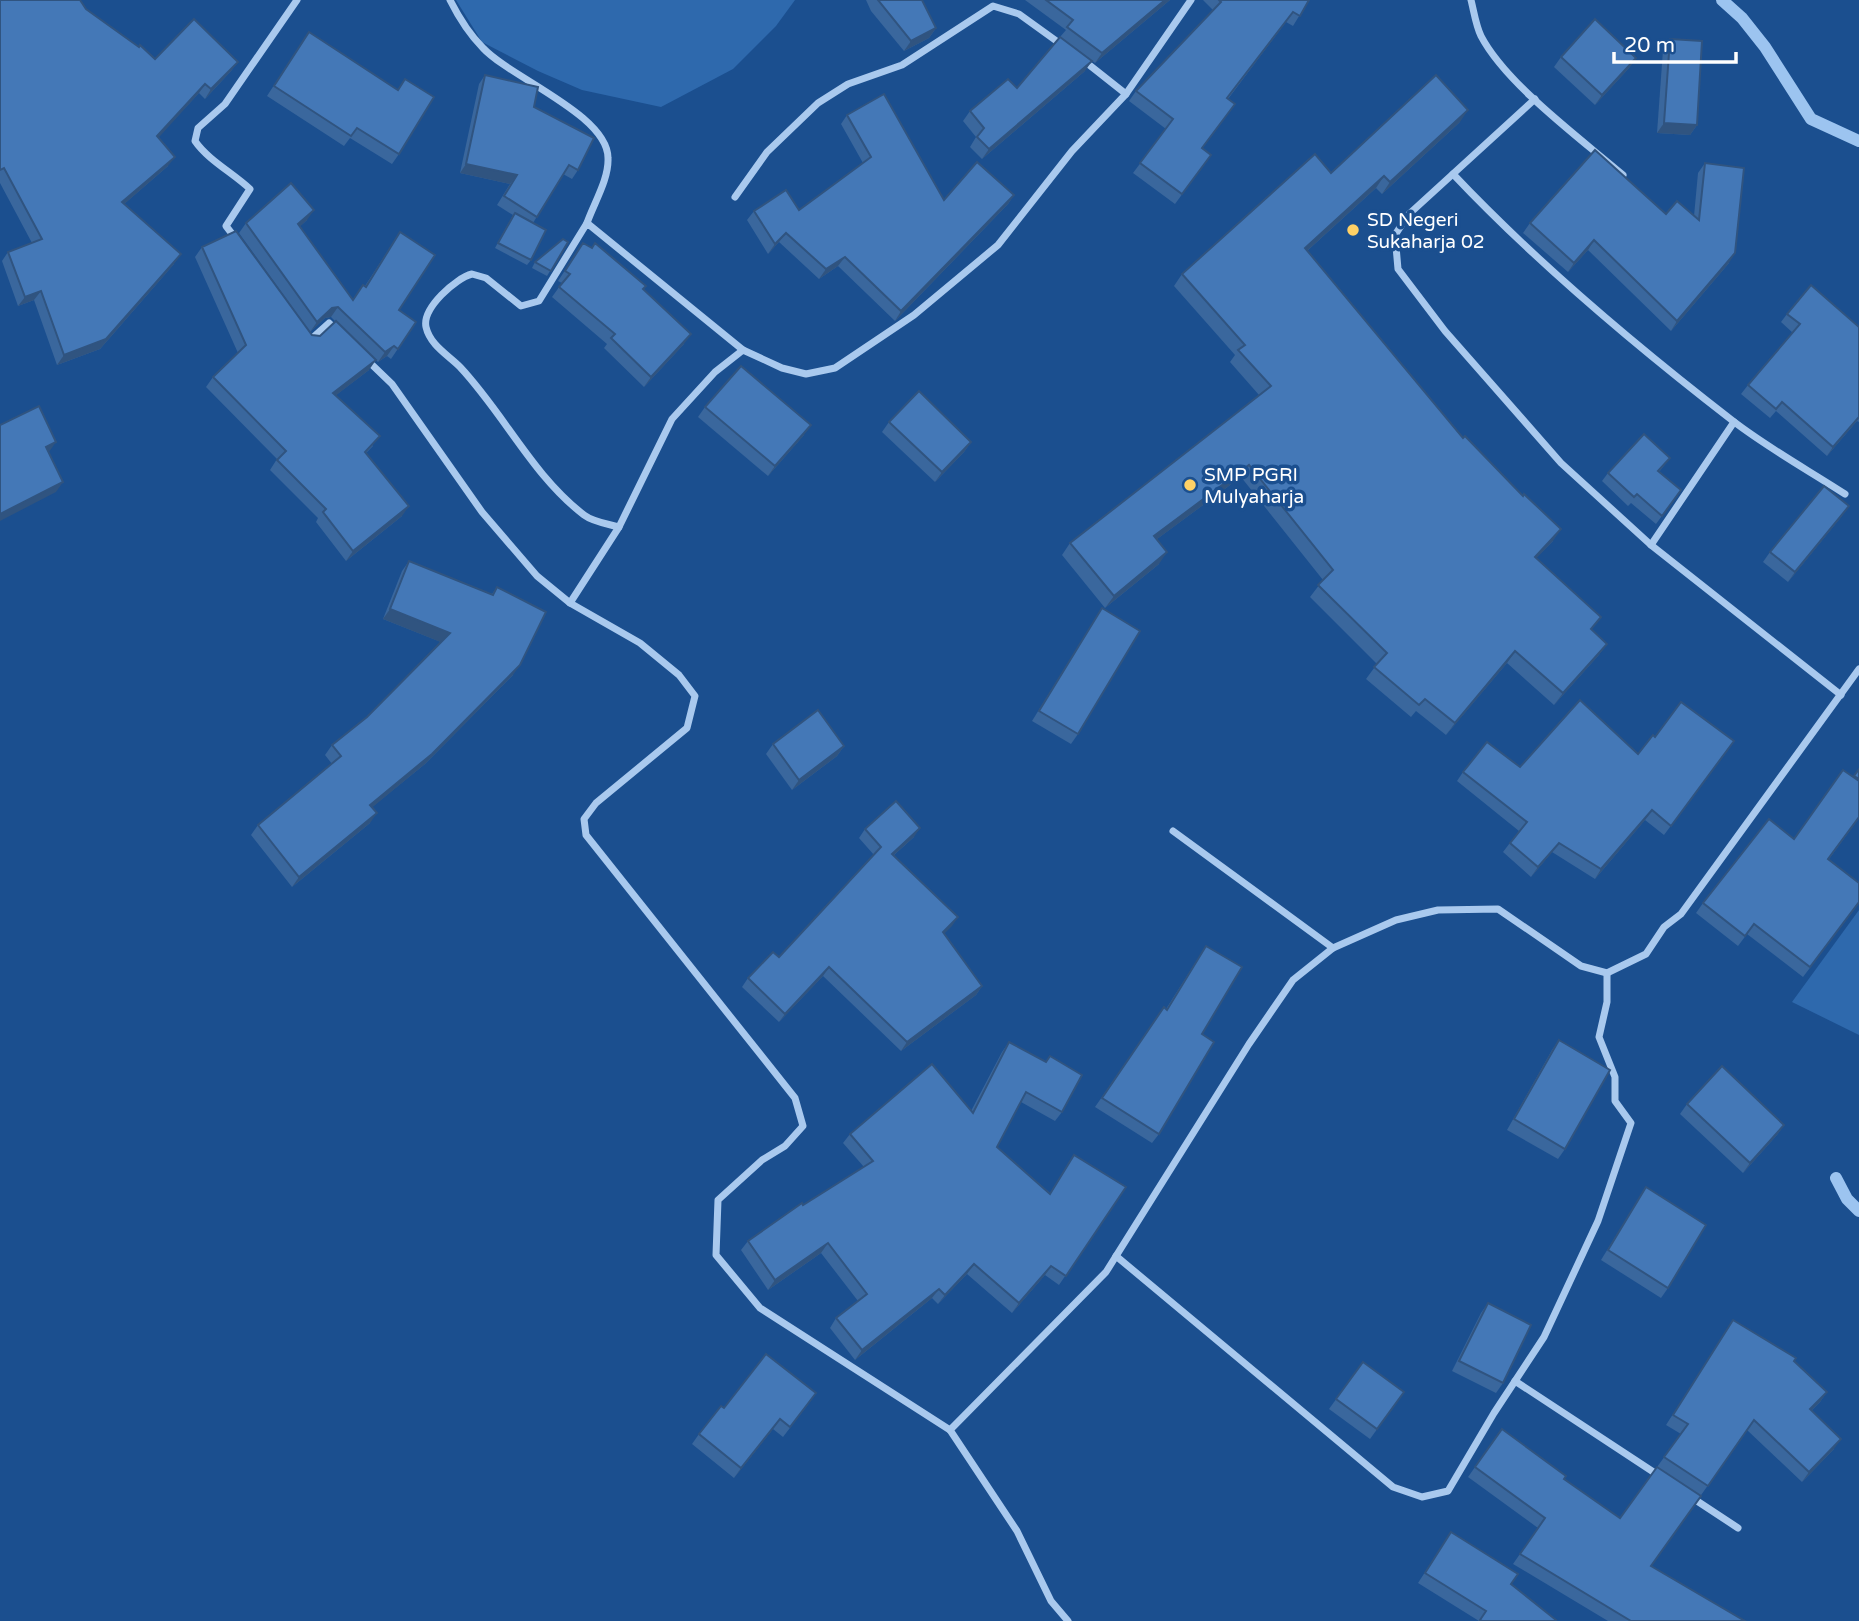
<svg xmlns="http://www.w3.org/2000/svg" width="1859" height="1621" viewBox="0 0 1859 1621" font-family="'Varela Round',sans-serif">
<rect width="100%" height="100%" fill="#1b4f8f"/>
<g fill="#2e69ad">
<path d="M456,0H795L776,26L733,69L661,107L582,90L538,71L482,42Z"/>
<path d="M1859,910V1035L1792,1002Z"/>
</g>
<g fill="none" stroke-linecap="round" stroke-linejoin="round">
<g stroke="#9cc4f0" stroke-width="12">
<path d="M1722,0L1742,18L1765,47L1811,119L1859,141"/>
<path d="M1836,1178L1847,1199L1859,1211"/>
</g>
<g stroke="#a9c9ee" stroke-width="7">
<path d="M450,0C459,18 469,34 483,48C511,78 608,115 608,158C609,179 594,203 587,223"/>
<path d="M1471,0C1474,12 1476,26 1481,36C1506,84 1581,139 1623,175"/>
<path d="M1083,60L1126,94"/>
<path d="M1535,99L1408,215L1395,235L1398,269L1445,331L1561,463L1651,545L1841,695"/>
<path d="M1453,174C1537,263 1636,346 1733,421C1768,448 1808,470 1845,494"/>
<path d="M735,197L767,152L818,103L848,84L902,65L993,6L1019,14L1062,45"/>
<path d="M236,239L226,226L250,189C233,173 208,160 195,141L198,128L225,104L297,0"/>
<path d="M310,340L329,323L337,331"/>
<path d="M366,359L392,384L482,512L537,576L570,603L640,643L679,675L695,696L687,728L596,803L584,819L586,835L795,1098L803,1126L785,1146L762,1160L718,1200L716,1255L760,1308L950,1430"/>
<path d="M619,527C608,524 593,522 584,515C532,475 505,415 460,367C448,355 430,345 426,327C422,308 456,278 472,274L486,278L521,306L539,301L587,223L743,350"/>
<path d="M1651,545L1734,422"/>
<path d="M570,603L619,527L672,419L715,372L743,350L782,368L806,374L835,368L914,315L998,245L1072,151L1126,94L1191,0"/>
<path d="M1173,831L1333,948"/>
<path d="M1116,1256L1393,1487L1422,1497L1448,1491L1494,1413L1544,1337L1598,1221L1631,1123L1615,1101V1077L1599,1037L1607,1002V973"/>
<path d="M1515,1381L1661,1477"/>
<path d="M1691,1497L1738,1528"/>
<path d="M1068,1621L1051,1601L1017,1531L950,1430L1106,1272L1249,1044L1293,980L1333,948L1396,920L1438,910L1498,909L1581,966L1607,973L1646,954L1664,927L1681,914L1859,669"/>
</g>
</g>
<g fill="#3a679d">
<path d="M0,0L86,9L155,59L238,62L231,71L205,99L199,93L158,137L168,166L124,204L174,264L100,349L57,365L34,300L18,306L2,261L8,252L32,243L0,183Z"/>
<path d="M866,0H922L936,28L929,38L904,51L871,11Z"/>
<path d="M1025,0H1170L1095,63L1060,37L1066,30Z"/>
<path d="M1203,0H1309L1293,26L1286,22L1228,99L1202,148L1211,155L1175,204L1133,173L1166,129L1129,101L1136,91L1213,10Z"/>
<path d="M1670,39L1697,125L1690,135L1657,133L1663,50Z"/>
<path d="M302,42L399,154L392,164L350,138L344,146L267,96Z"/>
<path d="M1561,57L1636,58L1629,68L1595,105L1554,67Z"/>
<path d="M1085,71L982,159L970,147L976,137L963,121L970,111L1017,88Z"/>
<path d="M485,75L534,107L578,170L572,179L563,174L533,223L531,260L527,265L495,248L513,215L497,205L510,184L460,173L479,84Z"/>
<path d="M847,115L944,200L1014,195L1008,204L895,321L838,266L819,279L779,242L768,254L747,220L754,211L799,210L863,163L841,124Z"/>
<path d="M1460,122L1382,194L1376,188L1307,251L1463,438L1553,541L1536,558L1592,630L1607,644L1598,656L1554,705L1507,663L1446,735L1416,711L1411,717L1366,679L1377,664L1310,597L1323,580L1241,477L1157,539L1159,564L1105,608L1062,555L1070,543L1259,395L1230,362L1235,355L1174,286L1182,274L1331,173Z"/>
<path d="M1705,163L1729,263L1671,331L1588,250L1568,272L1523,233L1530,223L1666,214L1694,216L1698,173Z"/>
<path d="M307,220L299,227L352,300L365,286L400,232L399,310L416,322L391,359L387,356L378,362L364,348L369,370L336,395L373,446L366,453L402,516L346,561L316,522L318,518L270,470L277,459L206,387L213,377L238,353L195,257L202,247L312,335L320,336L336,322L331,317L325,318L310,332L239,233L246,223Z"/>
<path d="M568,242L547,276L532,268L535,262Z"/>
<path d="M583,243L644,289L684,344L644,387L604,348L607,344L552,297L562,283L558,281Z"/>
<path d="M1787,314L1859,327V422L1857,421L1827,456L1776,411L1770,418L1741,394L1748,385L1793,333L1781,322Z"/>
<path d="M705,407L804,435L768,476L698,417Z"/>
<path d="M889,422L971,442L964,452L935,482L882,432Z"/>
<path d="M1670,458L1659,472L1681,490L1656,524L1631,503L1628,506L1602,481L1608,473Z"/>
<path d="M1842,516L1788,582L1763,562L1770,552Z"/>
<path d="M409,561L492,594L497,587L513,675L425,764L372,807L370,823L292,887L251,835L258,825L332,764L325,755L332,745L367,717L441,642L383,619L402,571Z"/>
<path d="M1102,608L1078,734L1071,744L1032,721Z"/>
<path d="M1655,737L1734,741L1664,835L1645,820L1595,879L1552,852L1531,877L1503,852L1519,831L1457,781L1463,772L1520,767L1638,754Z"/>
<path d="M773,744L844,746L837,756L792,790L766,754Z"/>
<path d="M1859,769V818L1829,859L1859,903L1803,977L1747,934L1738,946L1696,913L1703,903L1794,839L1853,777Z"/>
<path d="M865,829L914,837L894,855L958,917L944,933L982,986L976,995L901,1051L823,976L779,1022L742,987L748,978L779,957L874,855L859,838Z"/>
<path d="M1206,946L1202,1034L1159,1134L1152,1143L1095,1107L1164,1007L1166,1009Z"/>
<path d="M1559,1040L1565,1149L1558,1159L1507,1130L1552,1050Z"/>
<path d="M1009,1042L1046,1062L1050,1056L1062,1112L1055,1121L1021,1102L997,1147L1050,1193L1074,1155L1126,1187L1059,1285L1045,1275L1012,1313L967,1274L938,1304L932,1298L855,1360L830,1328L836,1318L858,1301L821,1253L768,1290L741,1250L748,1241L864,1167L843,1143L850,1134L971,1111L1002,1052Z"/>
<path d="M1687,1104L1784,1125L1777,1135L1743,1173L1680,1114Z"/>
<path d="M1646,1187L1668,1288L1661,1298L1601,1260Z"/>
<path d="M1488,1303L1503,1383L1496,1393L1452,1371L1481,1313Z"/>
<path d="M1733,1320L1794,1361L1827,1392L1820,1402L1812,1410L1834,1449L1802,1482L1747,1430L1651,1566L1745,1621H1608L1513,1564L1538,1528L1468,1477L1502,1429L1564,1479L1620,1518L1681,1434L1666,1425Z"/>
<path d="M1363,1362L1404,1392L1370,1439L1329,1409Z"/>
<path d="M809,1403L783,1437L773,1429L734,1478L692,1444L699,1434L724,1408Z"/>
<path d="M1451,1532L1511,1584L1555,1621H1479L1418,1583Z"/>
</g>
<g fill="#305480">
<path d="M1165,0H1170L1095,63L1102,53Z"/>
<path d="M936,28L929,38L904,51L911,41Z"/>
<path d="M1636,58L1629,68L1595,105L1602,95Z"/>
<path d="M1092,61L1085,71L982,159L989,149Z"/>
<path d="M238,62L231,71L205,99L211,89Z"/>
<path d="M205,84L199,93L151,146L157,136Z"/>
<path d="M1468,110L1460,122L1382,194L1390,182Z"/>
<path d="M1664,123L1697,125L1690,135L1657,133Z"/>
<path d="M175,157L168,166L115,212L122,202Z"/>
<path d="M466,164L517,175L510,184L460,173Z"/>
<path d="M1384,176L1376,188L1297,260L1305,248Z"/>
<path d="M1014,195L1008,204L895,321L901,311Z"/>
<path d="M314,210L307,220L291,235L298,224Z"/>
<path d="M786,233L779,242L768,254L775,244Z"/>
<path d="M1594,240L1588,250L1568,272L1574,263Z"/>
<path d="M1735,253L1729,263L1671,331L1677,321Z"/>
<path d="M181,254L174,264L100,349L57,365L64,355Z"/>
<path d="M845,257L838,266L819,279L826,269Z"/>
<path d="M41,291L34,300L18,306L25,297Z"/>
<path d="M338,307L331,317L325,318L310,332L317,322L332,308Z"/>
<path d="M691,334L684,344L644,387L651,377Z"/>
<path d="M394,346L387,356L378,362L385,352Z"/>
<path d="M376,360L369,370L326,403L333,393Z"/>
<path d="M1859,417V418L1827,456L1833,447Z"/>
<path d="M811,425L804,435L768,476L775,466Z"/>
<path d="M56,442L49,452L39,457L46,447Z"/>
<path d="M971,442L964,452L935,482L942,472Z"/>
<path d="M1249,465L1241,477L1145,548L1154,536Z"/>
<path d="M63,482L56,492L0,521V514Z"/>
<path d="M409,506L402,516L346,561L353,551Z"/>
<path d="M1849,506L1842,516L1788,582L1795,572Z"/>
<path d="M1561,529L1553,541L1526,569L1535,557Z"/>
<path d="M1167,552L1159,564L1105,608L1114,596Z"/>
<path d="M390,609L450,633L443,643L383,619Z"/>
<path d="M1607,644L1598,656L1554,705L1563,693Z"/>
<path d="M1515,651L1507,663L1446,735L1455,723Z"/>
<path d="M520,665L513,675L425,764L363,815L370,805Z"/>
<path d="M844,746L837,756L792,790L799,780Z"/>
<path d="M1652,810L1645,820L1595,879L1601,869Z"/>
<path d="M377,813L370,823L292,887L299,877Z"/>
<path d="M920,828L914,837L886,862L892,854Z"/>
<path d="M1559,843L1552,852L1531,877L1538,867Z"/>
<path d="M958,917L952,926L937,941L943,932Z"/>
<path d="M829,967L823,976L779,1022L785,1014Z"/>
<path d="M982,986L976,995L901,1051L907,1042Z"/>
<path d="M1784,1125L1777,1135L1743,1173L1750,1163Z"/>
<path d="M828,1243L821,1253L768,1290L775,1280Z"/>
<path d="M974,1264L967,1274L938,1304L945,1295Z"/>
<path d="M1051,1266L1045,1275L1012,1313L1019,1303Z"/>
<path d="M939,1289L932,1298L855,1360L862,1350Z"/>
<path d="M1827,1392L1820,1402L1803,1419L1810,1409Z"/>
<path d="M780,1419L773,1429L734,1478L741,1468Z"/>
<path d="M1841,1439L1834,1449L1802,1482L1809,1472Z"/>
</g>
<g fill="#4478b7" stroke="#305480" stroke-width="2">
<path d="M0,0H80L86,9L139,47L140,45L155,59L194,19L238,62L211,89L205,84L157,136L175,157L122,202L181,254L106,339L64,355L41,291L25,297L8,252L42,239L4,168L0,170Z"/>
<path d="M878,0H922L936,28L911,41Z"/>
<path d="M1046,0H1165L1102,53L1067,27L1073,20Z"/>
<path d="M1219,0H1309L1300,16L1293,12L1227,98L1235,104L1202,148L1211,155L1182,194L1140,163L1173,119L1136,91L1221,2Z"/>
<path d="M1595,19L1636,58L1602,95L1561,57Z"/>
<path d="M309,32L398,90L405,79L434,97L399,154L357,128L351,136L274,86Z"/>
<path d="M1060,37L1092,61L989,149L977,137L984,128L970,111L1008,79L1017,88Z"/>
<path d="M1670,39L1702,41L1697,125L1664,123Z"/>
<path d="M485,75L538,87L534,107L594,138L578,170L569,165L537,217L504,196L517,175L466,164Z"/>
<path d="M1436,75L1468,110L1390,182L1384,176L1305,248L1463,438L1465,436L1523,496L1524,494L1561,529L1535,557L1601,617L1591,629L1607,644L1563,693L1515,651L1455,723L1425,699L1419,705L1374,667L1387,653L1318,585L1333,570L1249,465L1154,536L1167,552L1114,596L1070,543L1271,386L1238,350L1245,345L1182,274L1315,154L1331,173Z"/>
<path d="M884,94L944,200L977,162L1014,195L901,311L845,257L826,269L786,233L775,244L754,211L786,190L799,210L871,157L847,115Z"/>
<path d="M1595,150L1666,214L1677,201L1699,220L1705,163L1744,168L1735,253L1677,321L1594,240L1574,263L1530,223Z"/>
<path d="M291,183L314,210L298,224L353,300L363,285L366,287L400,232L435,255L399,310L416,322L398,349L394,346L385,352L338,307L332,308L317,322L246,223Z"/>
<path d="M515,213L546,230L531,260L498,243Z"/>
<path d="M236,231L312,335L320,336L336,321L376,360L333,393L380,436L365,452L409,506L353,551L323,512L326,509L277,460L286,451L213,377L246,345L202,247Z"/>
<path d="M563,239L568,242L551,271L535,262Z"/>
<path d="M583,243L592,248L595,243L646,286L643,289L691,334L651,377L611,338L615,334L559,287L570,274L565,271Z"/>
<path d="M1811,285L1859,327V417L1833,447L1782,402L1776,409L1748,385L1800,324L1787,314Z"/>
<path d="M741,366L811,425L775,466L705,407Z"/>
<path d="M919,391L971,442L942,472L889,422Z"/>
<path d="M39,406L56,442L46,447L63,482L0,514V425Z"/>
<path d="M1644,434L1670,458L1658,471L1681,490L1662,516L1637,494L1634,497L1608,473Z"/>
<path d="M1824,486L1849,506L1795,572L1770,552Z"/>
<path d="M409,561L493,595L497,587L546,612L520,665L432,754L370,805L377,813L299,877L258,825L341,756L332,745L367,717L450,633L390,609Z"/>
<path d="M1102,608L1140,631L1078,734L1039,711Z"/>
<path d="M1580,700L1638,754L1653,735L1655,737L1681,702L1734,741L1671,826L1652,810L1601,869L1559,843L1538,867L1510,843L1527,822L1463,772L1487,742L1520,767Z"/>
<path d="M818,710L844,746L799,780L773,744Z"/>
<path d="M1859,769V779L1854,776Z"/>
<path d="M1843,770L1859,781V817L1828,859L1859,883V902L1810,967L1754,924L1745,936L1703,903L1769,819L1794,839Z"/>
<path d="M896,801L920,828L892,854L958,917L943,932L982,986L907,1042L829,967L785,1014L748,978L773,952L779,957L881,847L865,829Z"/>
<path d="M1206,946L1242,967L1202,1034L1214,1042L1159,1134L1102,1098L1164,1007L1167,1010Z"/>
<path d="M1559,1040L1610,1070L1565,1149L1514,1119Z"/>
<path d="M1009,1042L1046,1062L1050,1056L1082,1075L1062,1112L1026,1092L997,1147L1050,1194L1074,1155L1126,1187L1066,1276L1051,1266L1019,1303L974,1264L945,1295L939,1289L862,1350L836,1318L867,1294L828,1243L775,1280L748,1241L802,1203L803,1205L873,1161L850,1134L932,1064L973,1113Z"/>
<path d="M1722,1066L1784,1125L1750,1163L1687,1104Z"/>
<path d="M1646,1187L1706,1225L1668,1288L1608,1250Z"/>
<path d="M1488,1303L1531,1325L1503,1383L1459,1361Z"/>
<path d="M1733,1320L1796,1358L1794,1361L1827,1392L1810,1409L1841,1439L1809,1472L1754,1420L1708,1486L1664,1457L1688,1424L1673,1415Z"/>
<path d="M766,1354L816,1393L790,1427L780,1419L741,1468L699,1434L721,1406L724,1408Z"/>
<path d="M1363,1362L1404,1392L1377,1429L1336,1399Z"/>
<path d="M1502,1429L1566,1476L1564,1479L1620,1518L1657,1467L1701,1496L1651,1566L1745,1621H1631L1520,1554L1545,1518L1475,1467Z"/>
<path d="M1451,1532L1518,1574L1511,1584L1556,1620L1555,1621H1482L1480,1620L1486,1611L1425,1573Z"/>
</g>
<g fill="#ffd166" stroke="#1b4f8f" stroke-width="2.5">
<circle cx="1353" cy="230" r="7"/>
<circle cx="1190" cy="485" r="7"/>
</g>
<g text-anchor="middle" stroke-width="7" stroke-linejoin="round" paint-order="stroke">
<g font-size="19" fill="#fff" stroke="#1b4f8f" text-anchor="start">
<text x="1367" y="226">SD Negeri<tspan x="1367" dy="22">Sukaharja 02</tspan></text>
<text x="1204" y="481">SMP PGRI<tspan x="1204" dy="22">Mulyaharja</tspan></text>
</g>
</g>
<path d="M1614 52v10h122v-10" fill="none" stroke="#ffffff" stroke-width="3.5"/>
<text x="1624" y="52" font-size="21" fill="#ffffff" stroke="#1b4f8f" stroke-width="5" paint-order="stroke">20 m</text>
</svg>
